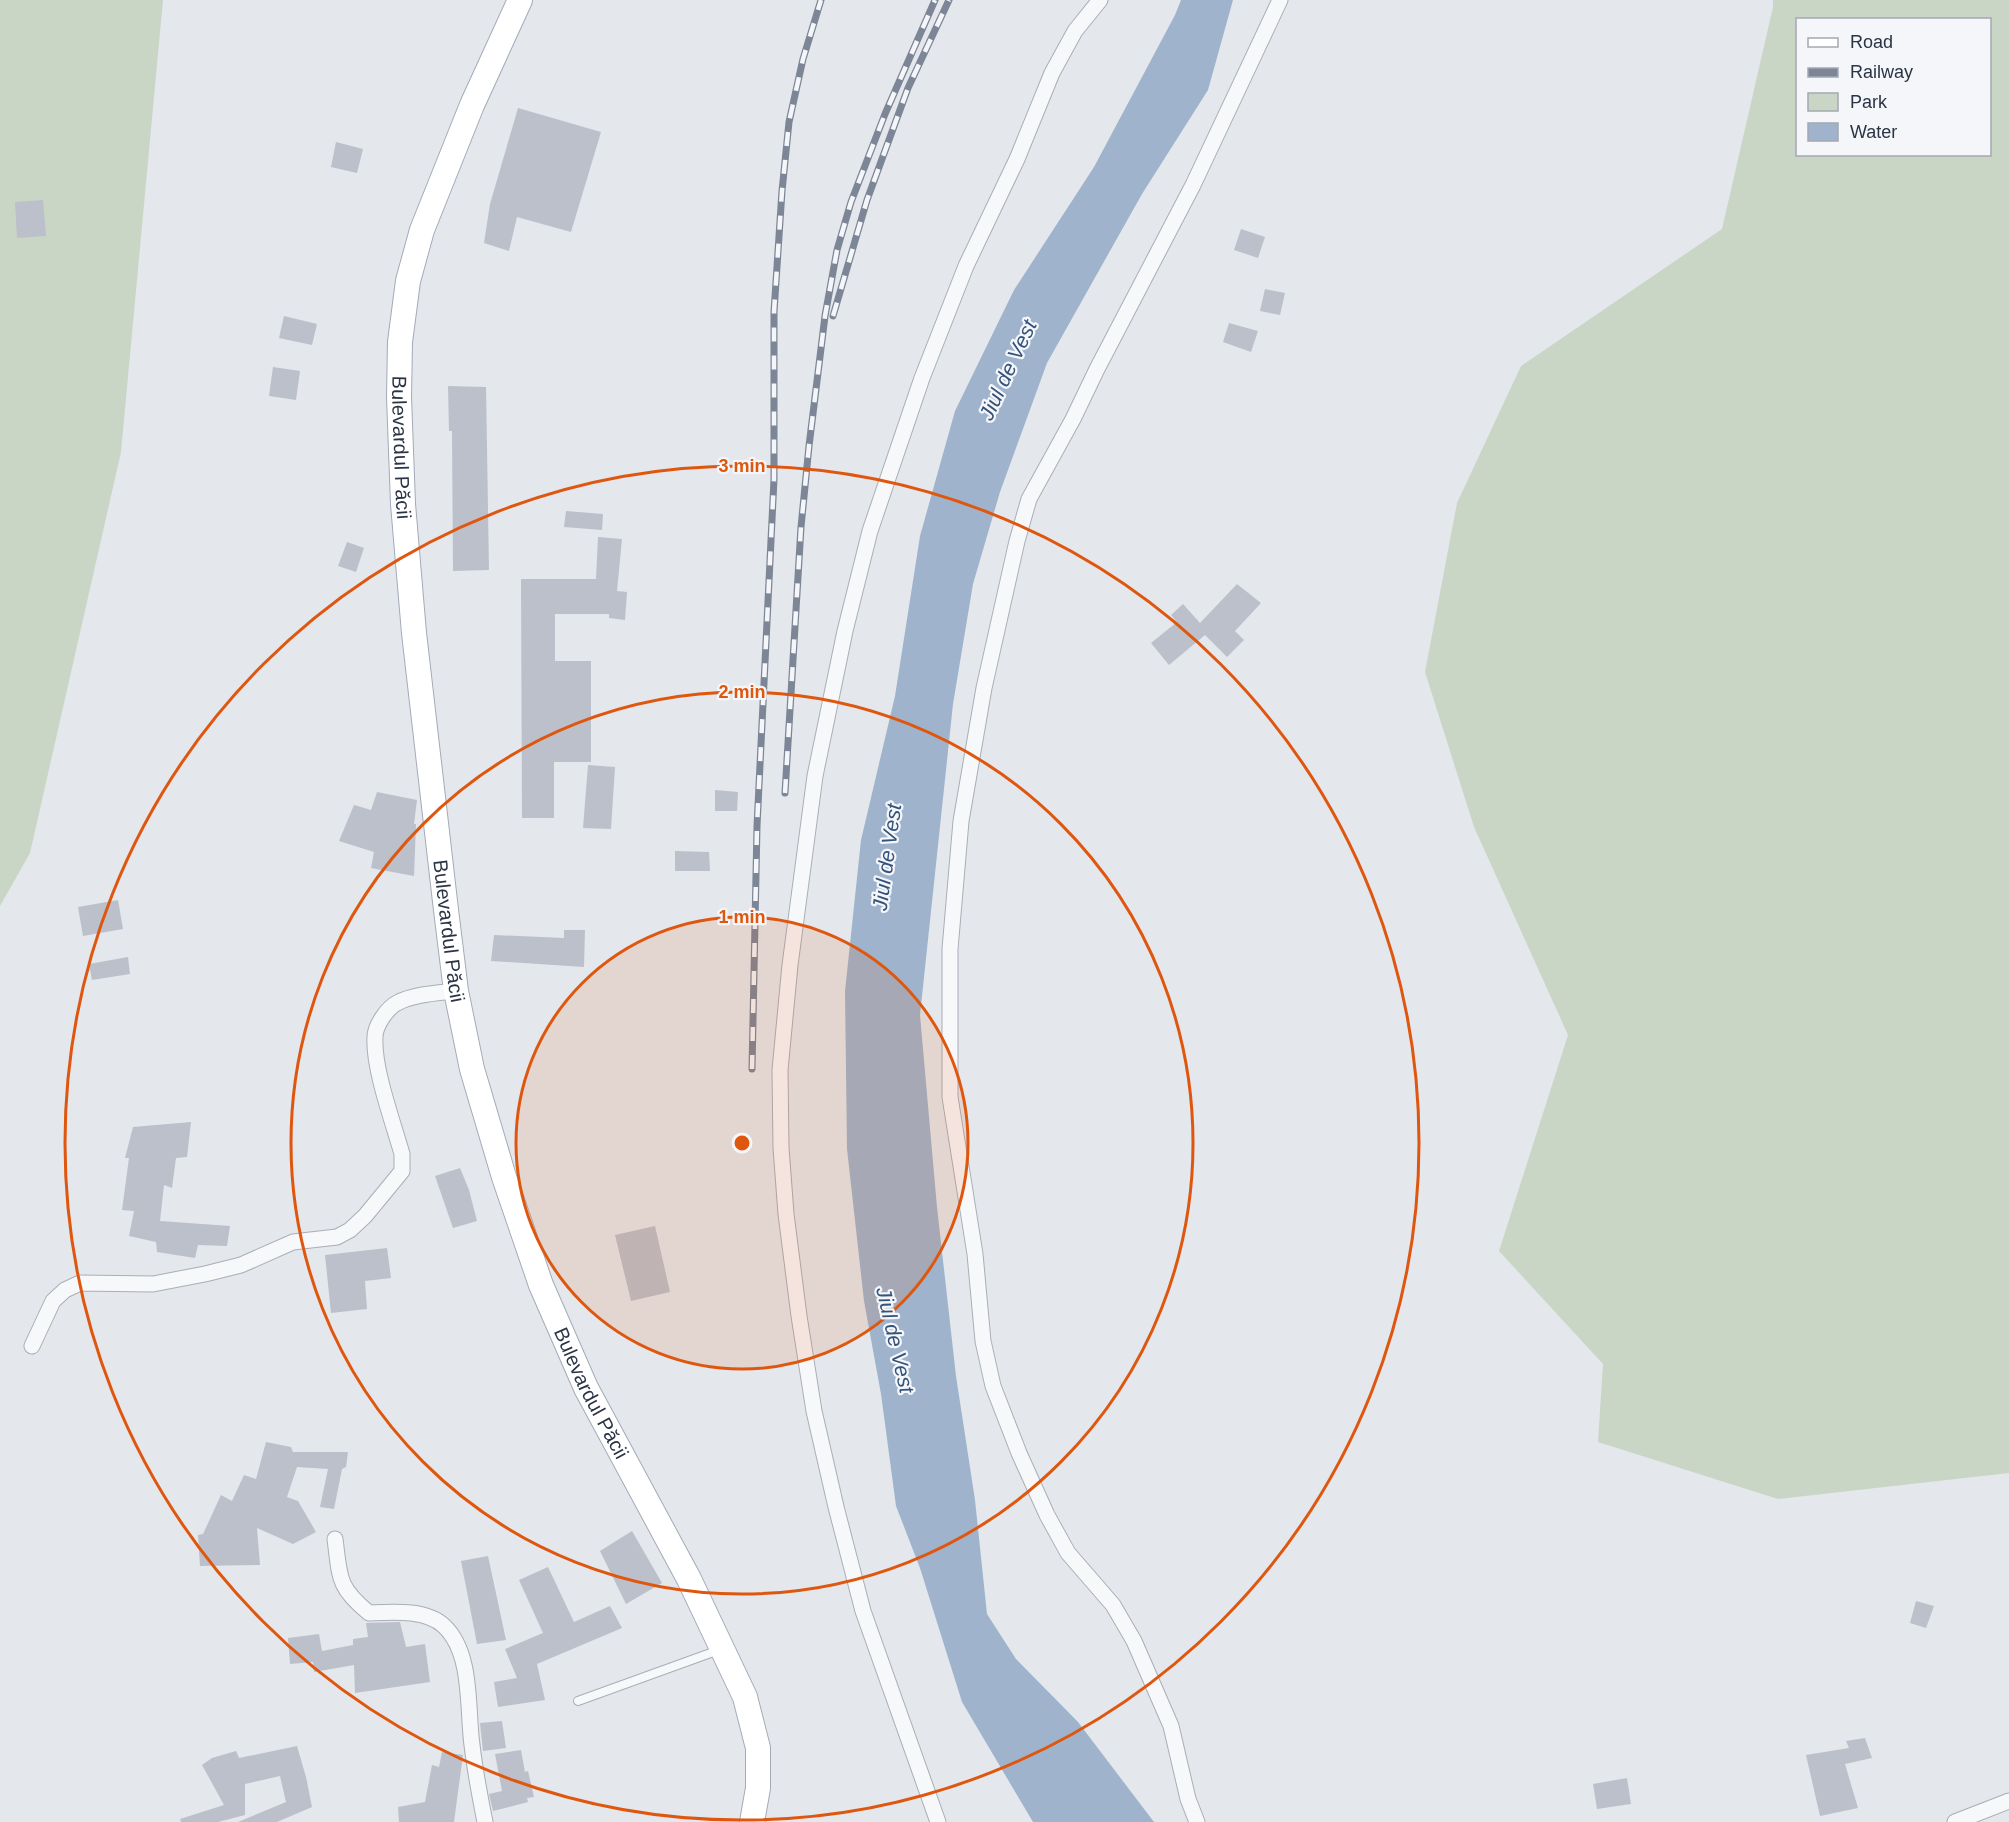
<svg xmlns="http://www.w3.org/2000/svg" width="2009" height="1822" viewBox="0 0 2009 1822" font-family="Helvetica,sans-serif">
<rect width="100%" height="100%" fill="#e4e7ec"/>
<g fill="#c9d6c5" fill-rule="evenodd">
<path d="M0,0H163L121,452L30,853L0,906Z"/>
<path d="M1773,0H2009V1473L1778,1499L1598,1442L1603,1364L1499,1251L1568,1035L1474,827L1425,672L1457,503L1521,366L1722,229L1773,7ZM1798,20H1990V154H1798Z"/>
</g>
<path fill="#9fb4cc" d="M1181,0H1233L1208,90L1142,194L1047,363L1000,492L973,584L953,704L920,1015L937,1207L956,1376L975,1500L987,1614L1016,1659L1078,1722L1154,1822H1033L962,1702L920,1568L896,1506L881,1394L864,1301L847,1149L845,991L861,840L895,696L920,536L955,411L1014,290L1094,167L1175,15Z"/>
<g fill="#bbc0ca">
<path d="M518,108L601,132L571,232L517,217L509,251L484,243L490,204Z"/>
<path d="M336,142L363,149L357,173L331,167Z"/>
<path d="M43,200L46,236L17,238L15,202Z"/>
<path d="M1241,229L1265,237L1258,258L1234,250Z"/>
<path d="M1265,289L1285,293L1280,315L1260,311Z"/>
<path d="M284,316L317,324L312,345L279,338Z"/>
<path d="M1229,323L1258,331L1251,352L1223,342Z"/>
<path d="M273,367L300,371L296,400L269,396Z"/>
<path d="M448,386L486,387L489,570L453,571L452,431H449Z"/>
<path d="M566,511L603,514L602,530L564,527Z"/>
<path d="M598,537L622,539L617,591L627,592L625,620L609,618V614H555V661H591V762H554V818H522L521,579H596Z"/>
<path d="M347,542L364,548L356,572L338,566Z"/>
<path d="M1237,584L1261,603L1235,631L1244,640L1227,657L1205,635L1169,665L1151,643L1177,622L1171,615L1183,604L1200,623Z"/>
<path d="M588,765L615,767L611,829L583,828Z"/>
<path d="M715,790L738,792L737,811H715Z"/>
<path d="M377,792L417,800L414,824H416L414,876L371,868L374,852L339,841L354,805L371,810Z"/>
<path d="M675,851L709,852L710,871H675Z"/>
<path d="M118,900L123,929L83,936L78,907Z"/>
<path d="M564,930H585L584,967L491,961L494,935L564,938Z"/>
<path d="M128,957L130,974L92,980L89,964Z"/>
<path d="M191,1122L187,1157L176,1158L172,1188L164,1185L160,1221L230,1226L227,1246L198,1245L195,1258L157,1252L156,1242L129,1236L134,1211L122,1210L129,1158H125L133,1127Z"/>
<path d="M460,1168L469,1190L477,1221L453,1228L435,1176Z"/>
<path d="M655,1226L670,1292L631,1301L615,1235Z"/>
<path d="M387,1248L391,1278L365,1281L367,1309L331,1313L325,1255Z"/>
<path d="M266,1442L291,1447L293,1452H348L346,1467L342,1469L334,1509L320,1507L328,1469L297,1467L287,1497L298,1501L316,1532L293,1544L257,1528L260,1565L200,1566L198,1535L203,1534L221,1495L232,1501L244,1475L256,1479Z"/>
<path d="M632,1531L662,1583L626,1604L600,1551Z"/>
<path d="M488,1556L506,1640L477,1644L461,1561Z"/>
<path d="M548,1567L574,1622L610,1606L622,1628L537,1664L545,1700L498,1707L494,1682L517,1678L505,1649L543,1633L519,1580Z"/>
<path d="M1916,1601L1934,1606L1926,1628L1910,1623Z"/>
<path d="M400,1622L406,1647L425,1644L430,1682L355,1693L354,1665L314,1672L313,1662L290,1664L288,1638L319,1634L322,1651L353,1645V1639L368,1637L366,1623Z"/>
<path d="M502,1721L506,1748L483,1751L480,1723Z"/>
<path d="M1865,1738L1872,1758L1845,1764L1858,1808L1820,1816L1806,1755L1849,1748L1846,1741Z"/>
<path d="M297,1746L306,1777L312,1807L277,1822H238L286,1802L280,1776L245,1784V1815L218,1822H181L180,1819L224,1805L202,1765L212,1758L236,1751L239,1758Z"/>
<path d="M521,1750L525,1772L528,1771L534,1797L527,1798L528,1802L493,1811L489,1794L502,1791L495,1754Z"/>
<path d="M442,1752L463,1755L454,1822H399L398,1807L425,1802L432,1765L439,1767Z"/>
<path d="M1627,1778L1631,1804L1597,1809L1593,1784Z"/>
</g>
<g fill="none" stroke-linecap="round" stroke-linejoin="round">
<g stroke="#a9aeb7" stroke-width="10">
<path id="service" d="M578,1701L719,1650"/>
</g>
<g stroke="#a9aeb7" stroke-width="17">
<g id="minor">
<path d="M32,1346L53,1301L65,1290L80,1283L153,1284L205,1274L241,1265L293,1242L337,1237L350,1230L365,1216L393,1182L402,1171V1154C393,1122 373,1068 375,1037C375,1026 387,1008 397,1003C414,994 438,993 456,991"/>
<path d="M335,1539C340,1577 337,1587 369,1613C392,1612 426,1609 444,1626C473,1653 467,1709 472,1745C475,1771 480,1797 485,1822"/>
<path d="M938,1822L863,1611L836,1507L814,1411L799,1316L786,1214L781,1148L780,1070L790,965L815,776L845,631L870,531L922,378L966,266L1017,159L1052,73L1075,31L1100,0"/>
<path d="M1197,1822L1188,1799L1171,1726L1134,1641L1113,1605L1068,1553L1047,1515L1019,1453L993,1386L983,1341L975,1254L950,1097V949L961,821L984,688L1017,541L1029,499L1073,419L1097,369L1193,185L1280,0"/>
<path d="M1955,1822L2009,1801"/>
</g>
</g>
<g stroke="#a3abb8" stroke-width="26">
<g id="primary">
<path id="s1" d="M520,0L472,105L422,230L408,281L400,342L399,397L403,504L414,633L446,910L456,991L472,1069L504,1177L541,1285L586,1388L689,1579L745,1697L758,1748V1788L752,1822"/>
</g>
</g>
<use href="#service" stroke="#f7f8fa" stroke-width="8"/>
<use href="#minor" stroke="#f7f8fa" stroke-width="15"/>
<use href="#primary" stroke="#fff" stroke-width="24"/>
<g stroke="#7d8696" stroke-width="7">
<g id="rail">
<path d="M833,316L867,200L908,88L949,0"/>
<path d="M785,793L801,527L809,446L825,316L837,250L851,202L885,114L935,0"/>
<path d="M752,1069L757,826L774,479V312L782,191L789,122L803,59L821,0"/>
</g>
</g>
<use href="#rail" stroke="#f4f6f9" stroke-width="4.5" stroke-dasharray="14" stroke-linecap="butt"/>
</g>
<circle cx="742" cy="1143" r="226" fill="#df570f" fill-opacity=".12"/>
<g fill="none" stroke="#df570f" stroke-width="3">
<circle cx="742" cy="1143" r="226"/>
<circle cx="742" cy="1143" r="451"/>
<circle cx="742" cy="1143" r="677"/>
</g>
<g text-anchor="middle" stroke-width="4.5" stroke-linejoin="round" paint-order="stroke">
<g font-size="20" fill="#2b3445" stroke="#f4f6f9">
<text dy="7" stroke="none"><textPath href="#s1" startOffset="470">Bulevardul Păcii</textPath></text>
<text dy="7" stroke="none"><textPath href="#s1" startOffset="956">Bulevardul Păcii</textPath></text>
<text dy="7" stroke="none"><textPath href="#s1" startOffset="1442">Bulevardul Păcii</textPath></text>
</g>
<g font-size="21" font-style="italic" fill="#34527a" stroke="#f4f6f9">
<text transform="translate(1008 370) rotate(-65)" y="7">Jiul de Vest</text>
<text transform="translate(887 857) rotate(-82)" y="7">Jiul de Vest</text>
<text transform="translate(895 1340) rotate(77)" y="7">Jiul de Vest</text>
</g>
</g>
<circle cx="742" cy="1143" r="9" fill="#df570f" stroke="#f4f6f9" stroke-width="3"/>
<g font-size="18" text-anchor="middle" font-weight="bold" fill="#df570f" stroke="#f4f6f9" stroke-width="4.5" stroke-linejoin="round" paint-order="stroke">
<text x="742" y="472">3 min</text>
<text x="742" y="698">2 min</text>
<text x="742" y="923">1 min</text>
</g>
<rect x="1796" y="18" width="195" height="138" fill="#f4f6f9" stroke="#a4a8b1" stroke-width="1.5"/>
<rect x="1808" y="38" width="30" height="9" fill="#ffffff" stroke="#a4a8b1" stroke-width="1.5"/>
<text x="1850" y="48" font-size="18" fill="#2b3445">Road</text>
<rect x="1808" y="68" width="30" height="9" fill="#7d8696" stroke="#a4a8b1" stroke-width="1.5"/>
<text x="1850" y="78" font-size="18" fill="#2b3445">Railway</text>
<rect x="1808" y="93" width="30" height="18" fill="#c9d6c5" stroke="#a4a8b1" stroke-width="1.5"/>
<text x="1850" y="108" font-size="18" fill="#2b3445">Park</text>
<rect x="1808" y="123" width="30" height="18" fill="#9fb4cc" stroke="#a4a8b1" stroke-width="1.5"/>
<text x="1850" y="138" font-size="18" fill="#2b3445">Water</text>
</svg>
